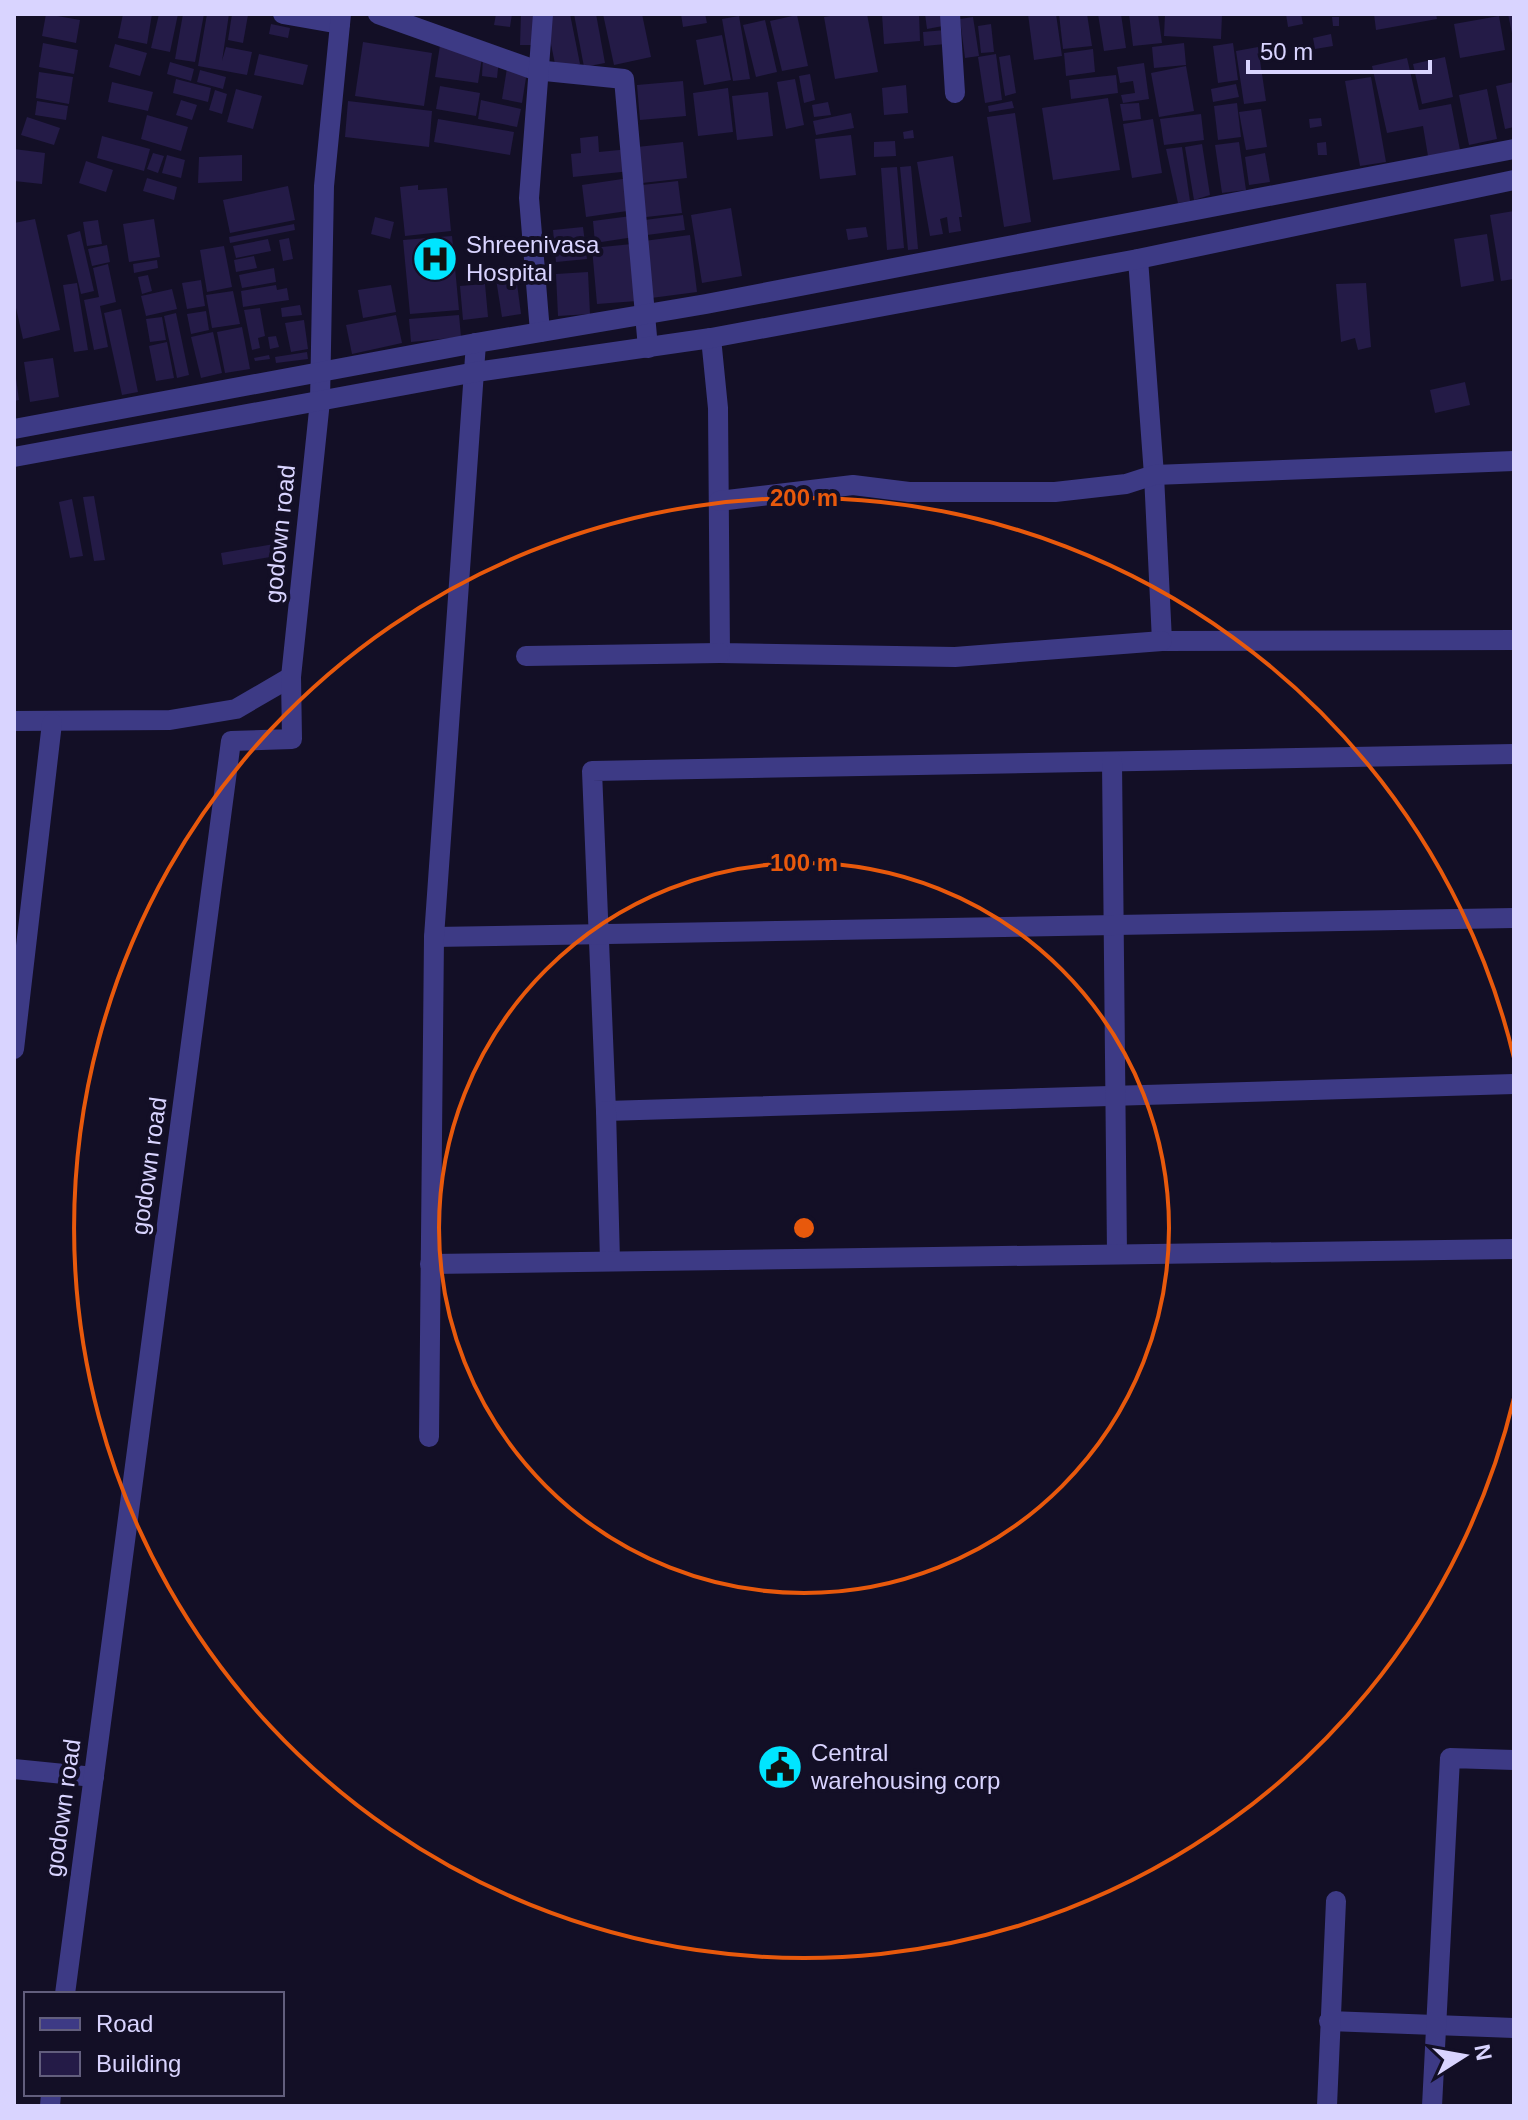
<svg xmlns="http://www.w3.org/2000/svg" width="1528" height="2120" viewBox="0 0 1528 2120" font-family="Arial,sans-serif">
<rect width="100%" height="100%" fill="#130f26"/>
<g fill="#241b47">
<path d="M46,14L80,20L76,43L42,36Z"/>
<path d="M123,14H152L147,44L118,38Z"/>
<path d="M159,14H178L170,52L151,48Z"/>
<path d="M183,14H204L195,62L175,59Z"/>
<path d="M207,14H229L222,61L226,47L252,52L247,75L198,66Z"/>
<path d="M232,14L248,15L243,43L228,40Z"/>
<path d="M496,14H512L510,27L494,25Z"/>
<path d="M521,14H540L539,45H520Z"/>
<path d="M545,14H570L580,64L556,69Z"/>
<path d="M574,14H596L605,63L584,67Z"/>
<path d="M603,14H642L651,57L614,65Z"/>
<path d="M681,14H705L707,23L683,27Z"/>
<path d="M842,14H867L878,72L835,79L824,17Z"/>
<path d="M882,14H919L920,41L884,44Z"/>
<path d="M925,14H942L943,26L927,29Z"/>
<path d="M1028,14H1056L1062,56L1034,60Z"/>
<path d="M1059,14H1087L1092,46L1063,49Z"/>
<path d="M1098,14H1121L1126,48L1104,51Z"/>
<path d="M1129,14H1158L1162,43L1133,46Z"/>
<path d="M1165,14H1222L1221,39L1164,36Z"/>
<path d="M1286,14H1301L1303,24L1288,27Z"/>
<path d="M1374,14H1436L1437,19L1376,30Z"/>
<path d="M1508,14H1514V38H1513Z"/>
<path d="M797,15L808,66L782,71L770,21Z"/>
<path d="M739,16L750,79L733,81L722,19Z"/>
<path d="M1499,16L1505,50L1460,58L1454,24Z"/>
<path d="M973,17L979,56L965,58L960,19Z"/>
<path d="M1332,17H1339V26H1333Z"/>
<path d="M765,20L777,72L756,77L743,25Z"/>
<path d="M271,24L290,28L288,38L269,34Z"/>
<path d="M991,24L994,52L981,53L978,26Z"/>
<path d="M945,30L946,44L924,46L923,32Z"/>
<path d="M1331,34L1333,46L1315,49L1313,38Z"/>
<path d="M722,35L731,80L704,85L696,40Z"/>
<path d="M441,39L484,45L478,83L435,77Z"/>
<path d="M363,42L432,53L424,106L355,96Z"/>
<path d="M43,43L78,50L74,74L39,67Z"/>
<path d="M1184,43L1186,65L1154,68L1152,47Z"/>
<path d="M1233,43L1238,80L1218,83L1213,46Z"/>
<path d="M115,44L147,53L140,76L109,67Z"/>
<path d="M1258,47L1266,101L1244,104L1236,51Z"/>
<path d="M1093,49L1095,72L1066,76L1064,53Z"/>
<path d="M259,54L308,65L303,85L254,75Z"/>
<path d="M996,54L1002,100L985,103L978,57Z"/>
<path d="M1010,55L1016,93L1005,96L999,57Z"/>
<path d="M483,57L499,59L497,78L482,76Z"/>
<path d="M1445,57L1453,97L1422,104L1413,64Z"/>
<path d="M1407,58L1419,110L1451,104L1460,150L1428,156L1423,126L1387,133L1372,66Z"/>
<path d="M170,62L194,69L191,81L167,74Z"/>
<path d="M508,62L528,65L522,103L502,99Z"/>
<path d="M1144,63L1149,99L1123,103L1121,95L1135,93L1133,81L1120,83L1117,67Z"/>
<path d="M1186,66L1194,111L1159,117L1151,73Z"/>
<path d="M200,70L226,77L223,89L197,82Z"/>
<path d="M39,72L73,77L69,104L36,98Z"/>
<path d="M810,74L815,100L804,103L799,76Z"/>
<path d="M1116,75L1118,93L1071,99L1069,80Z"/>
<path d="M1371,77L1386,162L1360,166L1345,81Z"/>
<path d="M176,79L211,88L208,102L173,93Z"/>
<path d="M795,79L804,125L786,129L777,82Z"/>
<path d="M683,81L686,116L640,120L637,85Z"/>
<path d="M112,82L153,92L148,111L108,102Z"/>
<path d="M1514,82V127L1505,129L1496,86Z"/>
<path d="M1236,84L1239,97L1213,102L1211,89Z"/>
<path d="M906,85L908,113L884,115L882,88Z"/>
<path d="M440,86L480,93L476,116L436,109Z"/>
<path d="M728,88L733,132L698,136L693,93Z"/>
<path d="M236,89L262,96L253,129L227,122Z"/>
<path d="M1487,89L1497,139L1469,145L1459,95Z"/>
<path d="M215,90L227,94L222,114L209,110Z"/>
<path d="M768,92L773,136L737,140L732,96Z"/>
<path d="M1108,98L1120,170L1053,180L1042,108Z"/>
<path d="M181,100L197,105L192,120L176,115Z"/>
<path d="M481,100L521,109L517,127L478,119Z"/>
<path d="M37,101L68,106L66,120L35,115Z"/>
<path d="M348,101L432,111L429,147L345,137Z"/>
<path d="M1012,101L1014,108L989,112L988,106Z"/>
<path d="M828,102L831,115L814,117L812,105Z"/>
<path d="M1139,103L1141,119L1123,121L1120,104Z"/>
<path d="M1237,103L1241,137L1218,140L1214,106Z"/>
<path d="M1261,109L1267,147L1246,150L1239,112Z"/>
<path d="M851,113L854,128L816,135L813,121Z"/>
<path d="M1015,113L1031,222L1004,227L987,117Z"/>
<path d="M1201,114L1204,140L1164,145L1160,119Z"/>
<path d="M147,115L188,127L181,151L141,139Z"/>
<path d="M27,117L60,128L54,145L21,135Z"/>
<path d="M1321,118L1322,126L1310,128L1309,119Z"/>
<path d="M438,119L514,132L510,155L434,142Z"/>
<path d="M1153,119L1162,173L1132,178L1123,124Z"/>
<path d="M913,130L914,138L904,139L903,132Z"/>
<path d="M851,135L856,175L820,179L815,139Z"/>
<path d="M102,136L150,149L144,171L97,158Z"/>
<path d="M598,136L599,152L629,149L631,171L573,177L571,154L581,153L580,138Z"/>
<path d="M895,141L896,156L874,157V142Z"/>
<path d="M683,142L687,178L642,183L637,147Z"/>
<path d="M1239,142L1246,190L1222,193L1215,145Z"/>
<path d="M1326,142L1327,155H1318L1317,143Z"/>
<path d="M1202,144L1210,195L1194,200L1185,147Z"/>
<path d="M1182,147L1190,201L1178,203L1166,149Z"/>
<path d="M14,149L45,153L42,184L14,181Z"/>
<path d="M153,153L164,156L158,173L147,169Z"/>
<path d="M1265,153L1270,182L1249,185L1245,157Z"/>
<path d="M167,155L185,160L181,178L162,173Z"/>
<path d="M242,155V181L198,183L199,157Z"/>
<path d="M953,156L962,217H959L961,231L949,233L947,217L940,219L943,234L930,236L917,162Z"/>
<path d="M86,161L113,170L106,192L79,183Z"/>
<path d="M911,166L918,249L908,250L900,167Z"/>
<path d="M897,167L904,248L887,250L881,168Z"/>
<path d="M147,178L177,187L174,200L143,191Z"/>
<path d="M629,178L634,210L586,217L582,185Z"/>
<path d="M678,181L682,213L646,217L642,185Z"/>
<path d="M418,185V190L447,188L451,231L405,236L400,187Z"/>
<path d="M288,186L295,220L230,233L223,200Z"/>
<path d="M731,208L742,276L702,283L691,215Z"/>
<path d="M1514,211V279L1501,281L1490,215Z"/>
<path d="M683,215L685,230L647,235L645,220Z"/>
<path d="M631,216L634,237L595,243L593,221Z"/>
<path d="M375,217L394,222L390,239L371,234Z"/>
<path d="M35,219L60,330L23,339L14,299V223Z"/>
<path d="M154,219L160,257L129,262L123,224Z"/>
<path d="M98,220L102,244L87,246L83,222Z"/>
<path d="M294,224L295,230L230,243L229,237Z"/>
<path d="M583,227L587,259L556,262L553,230Z"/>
<path d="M866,227L868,237L848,240L846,229Z"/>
<path d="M80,231L94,291L81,294L67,235Z"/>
<path d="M1487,234L1494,281L1461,287L1454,239Z"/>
<path d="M690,235L697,292L651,298L644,241Z"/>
<path d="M452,236L459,310L410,314L403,240Z"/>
<path d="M289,238L293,259L283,261L279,240Z"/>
<path d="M268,239L271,251L236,258L233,246Z"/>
<path d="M632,244L637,301L597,304L592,248Z"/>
<path d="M107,245L110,262L92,266L88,249Z"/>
<path d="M224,246L232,287L207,292L200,250Z"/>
<path d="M254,256L257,268L236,272L234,260Z"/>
<path d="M157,260L158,268L134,273L133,264Z"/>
<path d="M108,264L116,302L100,306L108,347L94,350L84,300L99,297L93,268Z"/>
<path d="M274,268L276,282L242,288L239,275Z"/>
<path d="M588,272L590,314L558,316L556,274Z"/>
<path d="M148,275L152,291L142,294L138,277Z"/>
<path d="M516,276L521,314L502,317L496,279Z"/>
<path d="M201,280L205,306L187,309L182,283Z"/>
<path d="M77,283L88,350L74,352L63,285Z"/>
<path d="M1366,283L1371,347L1358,350L1355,338L1341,342L1336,284Z"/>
<path d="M485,284L488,317L463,320L460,286Z"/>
<path d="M276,285L277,290L287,288L289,300L243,307L241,291Z"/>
<path d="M391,285L396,312L363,318L358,290Z"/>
<path d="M172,289L177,309L146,316L141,296Z"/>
<path d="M233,291L240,324L212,328L206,295Z"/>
<path d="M300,305L302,315L282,317L281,308Z"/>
<path d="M260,308L265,336L258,338L260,348L252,350L244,310Z"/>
<path d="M121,309L138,392L122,395L104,313Z"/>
<path d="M206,311L209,330L191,334L187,314Z"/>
<path d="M176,313L189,375L177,378L164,316Z"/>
<path d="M396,315L402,343L352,354L346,325Z"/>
<path d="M459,315L461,337L411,342L409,319Z"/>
<path d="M162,317L166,340L150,342L146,319Z"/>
<path d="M304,320L308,349L291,352L285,323Z"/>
<path d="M242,327L250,369L225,373L217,332Z"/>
<path d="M213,332L222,373L201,378L191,337Z"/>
<path d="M276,336L279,347L270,349L268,337Z"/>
<path d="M167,342L174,378L156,381L149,346Z"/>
<path d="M307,352L308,359L276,363L275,357Z"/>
<path d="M269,355L270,359L255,361L254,358Z"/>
<path d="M53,358L59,397L30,402L24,362Z"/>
<path d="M16,378L19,400L14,401V379Z"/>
<path d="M1465,382L1470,405L1435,413L1430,390Z"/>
<path d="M94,496L105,560L94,561L83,497Z"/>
<path d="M72,499L83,556L70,558L59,502Z"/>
<path d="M274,544L276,556L223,565L221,553Z"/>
</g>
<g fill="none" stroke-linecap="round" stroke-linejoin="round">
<g stroke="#3d3a85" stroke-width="20">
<path d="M283,14L340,24"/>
<path d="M378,14L535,70L624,79L648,348"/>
<path d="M950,14L955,93"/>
<path d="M1138,259L1154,475L1162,641L1514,640"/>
<path d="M540,332L529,198L543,14"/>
<path d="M711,338L718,408L720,653L955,657L1162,641"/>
<path d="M719,501L853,485L909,492H1055L1126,484L1154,475L1514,461"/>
<path d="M526,656L720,653"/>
<path d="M14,721L170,720L236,709L291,677"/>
<path d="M1514,754L592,771L606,1111L1514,1084"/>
<path d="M1112,762L1117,1254"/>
<path d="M434,937L1514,918"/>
<path d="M14,1049L52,723"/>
<path d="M606,1111L610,1261"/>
<path d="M430,1264L1514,1249"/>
<path d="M429,1437L434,937L476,343"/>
<path d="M14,1769L94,1777"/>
<path d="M65,1994L231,741L292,739L291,677L320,401L324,186L341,14"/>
<path d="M1329,2021L1514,2028"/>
<path d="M50,2106L51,2094"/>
<path d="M1327,2106L1336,1901"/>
<path d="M1432,2106L1450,1758L1514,1760"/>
</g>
<g stroke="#3d3a85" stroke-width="20">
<path d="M14,429L476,343L706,304L1514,149"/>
<path d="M14,457L476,372L711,338L1138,259L1514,180"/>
</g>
</g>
<g fill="none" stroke="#e8590c" stroke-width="4">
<circle cx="804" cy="1228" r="365"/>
<path d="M1514 1398A730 730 0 1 1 1514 1058"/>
</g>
<defs>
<g id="hospital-disc" transform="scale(2.3)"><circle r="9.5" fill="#00e5ff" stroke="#130f26"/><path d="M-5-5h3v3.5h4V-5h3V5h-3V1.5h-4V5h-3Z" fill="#111"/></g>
<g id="civic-disc" transform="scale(2.3)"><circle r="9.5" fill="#00e5ff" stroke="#130f26"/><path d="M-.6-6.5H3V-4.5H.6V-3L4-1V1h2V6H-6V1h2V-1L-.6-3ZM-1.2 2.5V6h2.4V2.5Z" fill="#111"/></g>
</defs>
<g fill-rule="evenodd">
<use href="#hospital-disc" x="435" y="259"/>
<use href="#civic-disc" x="780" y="1767"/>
</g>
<g text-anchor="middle" stroke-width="8" stroke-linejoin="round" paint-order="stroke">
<g font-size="24" fill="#d9d4ff" stroke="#130f26" text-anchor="start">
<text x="466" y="253">Shreenivasa<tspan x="466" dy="28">Hospital</tspan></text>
<text x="811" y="1761">Central<tspan x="811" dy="28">warehousing corp</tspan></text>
</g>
<g font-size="24" fill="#d9d4ff" stroke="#130f26">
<text transform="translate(280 534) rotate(-84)" y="8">godown road</text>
<text transform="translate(149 1166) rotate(-82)" y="8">godown road</text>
<text transform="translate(63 1808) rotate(-82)" y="8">godown road</text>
</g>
</g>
<circle cx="804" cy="1228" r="12" fill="#e8590c" stroke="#130f26" stroke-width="4"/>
<g font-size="24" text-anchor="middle" font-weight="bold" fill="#e8590c" stroke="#130f26" stroke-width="8" stroke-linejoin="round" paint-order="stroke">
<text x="804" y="506">200 m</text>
<text x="804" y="871">100 m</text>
</g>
<rect width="1528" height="2120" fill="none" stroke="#d9d4ff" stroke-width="32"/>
<rect x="24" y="1992" width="260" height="104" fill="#130f26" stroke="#625e7d" stroke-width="2"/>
<rect x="40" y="2018" width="40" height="12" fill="#3d3a85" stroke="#625e7d" stroke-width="2"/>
<text x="96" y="2032" font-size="24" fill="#d9d4ff">Road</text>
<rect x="40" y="2052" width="40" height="24" fill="#241b47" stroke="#625e7d" stroke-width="2"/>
<text x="96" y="2072" font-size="24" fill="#d9d4ff">Building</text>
<g transform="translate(1464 2056) rotate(79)" stroke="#130f26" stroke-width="6" paint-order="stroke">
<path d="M0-6L14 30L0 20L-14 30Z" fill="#d9d4ff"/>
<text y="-12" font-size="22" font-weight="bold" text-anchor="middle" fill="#d9d4ff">N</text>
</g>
<path d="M1248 60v12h182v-12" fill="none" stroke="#d9d4ff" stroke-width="4"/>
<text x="1260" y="60" font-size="24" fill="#d9d4ff" stroke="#130f26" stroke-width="6" paint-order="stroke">50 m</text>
</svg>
